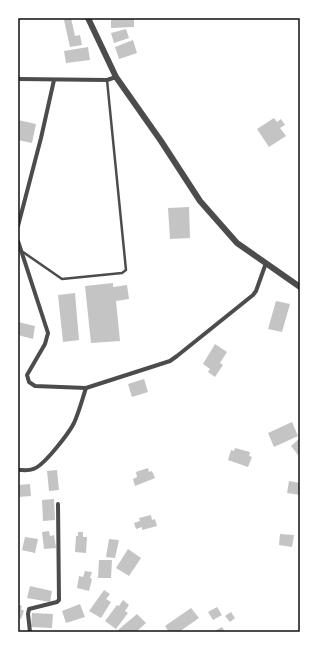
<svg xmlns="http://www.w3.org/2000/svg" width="318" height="650" viewBox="0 0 318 650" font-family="Jost,sans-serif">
<rect width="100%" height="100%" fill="#fff"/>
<g fill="#c4c4c4">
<path d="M71,18L75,36L80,35L82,45L70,47L64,20Z"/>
<path d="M111,18H134V27L111,28Z"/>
<path d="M126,29L129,38L114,43L111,33Z"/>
<path d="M133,40L137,53L119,59L115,47Z"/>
<path d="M88,47L90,60L66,63L64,51Z"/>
<path d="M274,118L277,122L281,119L285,125L280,128L286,136L269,147L257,129Z"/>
<path d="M18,120L36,124L32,143L18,140Z"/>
<path d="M189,207L190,238L170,239L168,208Z"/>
<path d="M113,283V287L127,285L129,299L116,301L120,341L91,343L85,286Z"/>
<path d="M75,293L79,340L63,342L58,295Z"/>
<path d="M276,301L290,304L282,332L268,329Z"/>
<path d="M18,322L35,326L33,339L18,335Z"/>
<path d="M215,344L227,352L220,363L223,365L215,377L208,372L210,369L203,364Z"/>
<path d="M144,379L148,392L132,397L128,384Z"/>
<path d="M292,422L298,436L274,447L268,433Z"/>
<path d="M300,438V453L298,455L291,446Z"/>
<path d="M235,448L250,452L249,456L252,457L248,467L228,460L231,450L234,451Z"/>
<path d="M148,468L149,472L152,471L155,478L135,486L133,479L137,477L136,472Z"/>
<path d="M57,470L59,490L49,491L47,471Z"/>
<path d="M289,481L300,483L299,490L300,491V495L287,493Z"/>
<path d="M30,484L31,496L18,497V485Z"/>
<path d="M54,499L55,520L43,521L42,500Z"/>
<path d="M151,515L152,520L155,519L157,526L142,530V527L136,529L134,523L140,521L139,518Z"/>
<path d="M49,531L50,536L54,535L56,548L44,549L42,532Z"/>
<path d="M78,532H83V537H87L86,553L75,552L76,536H78Z"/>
<path d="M280,534L294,535L292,547L279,545Z"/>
<path d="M25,537L38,539L35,553L22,550Z"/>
<path d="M109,539L119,540L115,558L106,557Z"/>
<path d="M128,549L141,558L129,576L116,568Z"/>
<path d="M99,560H112L111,578H98Z"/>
<path d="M85,571L92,572L90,578L92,579L89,591L77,588L79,576L83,577Z"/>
<path d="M30,586L52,591L50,602L27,598Z"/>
<path d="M104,590L110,594L106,599L111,602L101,618L89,611Z"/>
<path d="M123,600L129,605L125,611L128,613L116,629L105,621L117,605L119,606Z"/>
<path d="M18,604L22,606L21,609L24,611L21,619L18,618Z"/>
<path d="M80,604L85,617L66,623L62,611Z"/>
<path d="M217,607L222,615L213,620L208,612Z"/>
<path d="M191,608L199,618L179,632H169L165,626Z"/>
<path d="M231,612L235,618L230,622L225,616Z"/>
<path d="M32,613L53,614L52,628L31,627Z"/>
<path d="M137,614L146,623L136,632H120L118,630Z"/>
<path d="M222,627L225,632H213Z"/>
</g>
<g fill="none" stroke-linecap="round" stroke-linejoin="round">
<path stroke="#4c4c4c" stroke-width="2.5" d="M23,252L62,279L122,273L126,270L107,80"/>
<g stroke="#4c4c4c" stroke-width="4">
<path d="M18,79L107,80L116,77"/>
<path d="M18,226L41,138L54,80"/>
<path d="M18,241L48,333L45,344L27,375L29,382L35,386L86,388L170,361L177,356L253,295L256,291L266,263"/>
<path d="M18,470C23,470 29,471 33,469C43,467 69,433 74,423C79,412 82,400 86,388"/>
<path d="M30,632L28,614L29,609L57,602L59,600L58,504"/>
</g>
<path stroke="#4c4c4c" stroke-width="6" d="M88,18L116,77L161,141L200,201L237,243L300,287"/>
</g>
<rect width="318" height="650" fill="none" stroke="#ffffff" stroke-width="38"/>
<rect x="19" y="19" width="280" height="612" fill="none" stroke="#111" stroke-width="1.5"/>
</svg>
